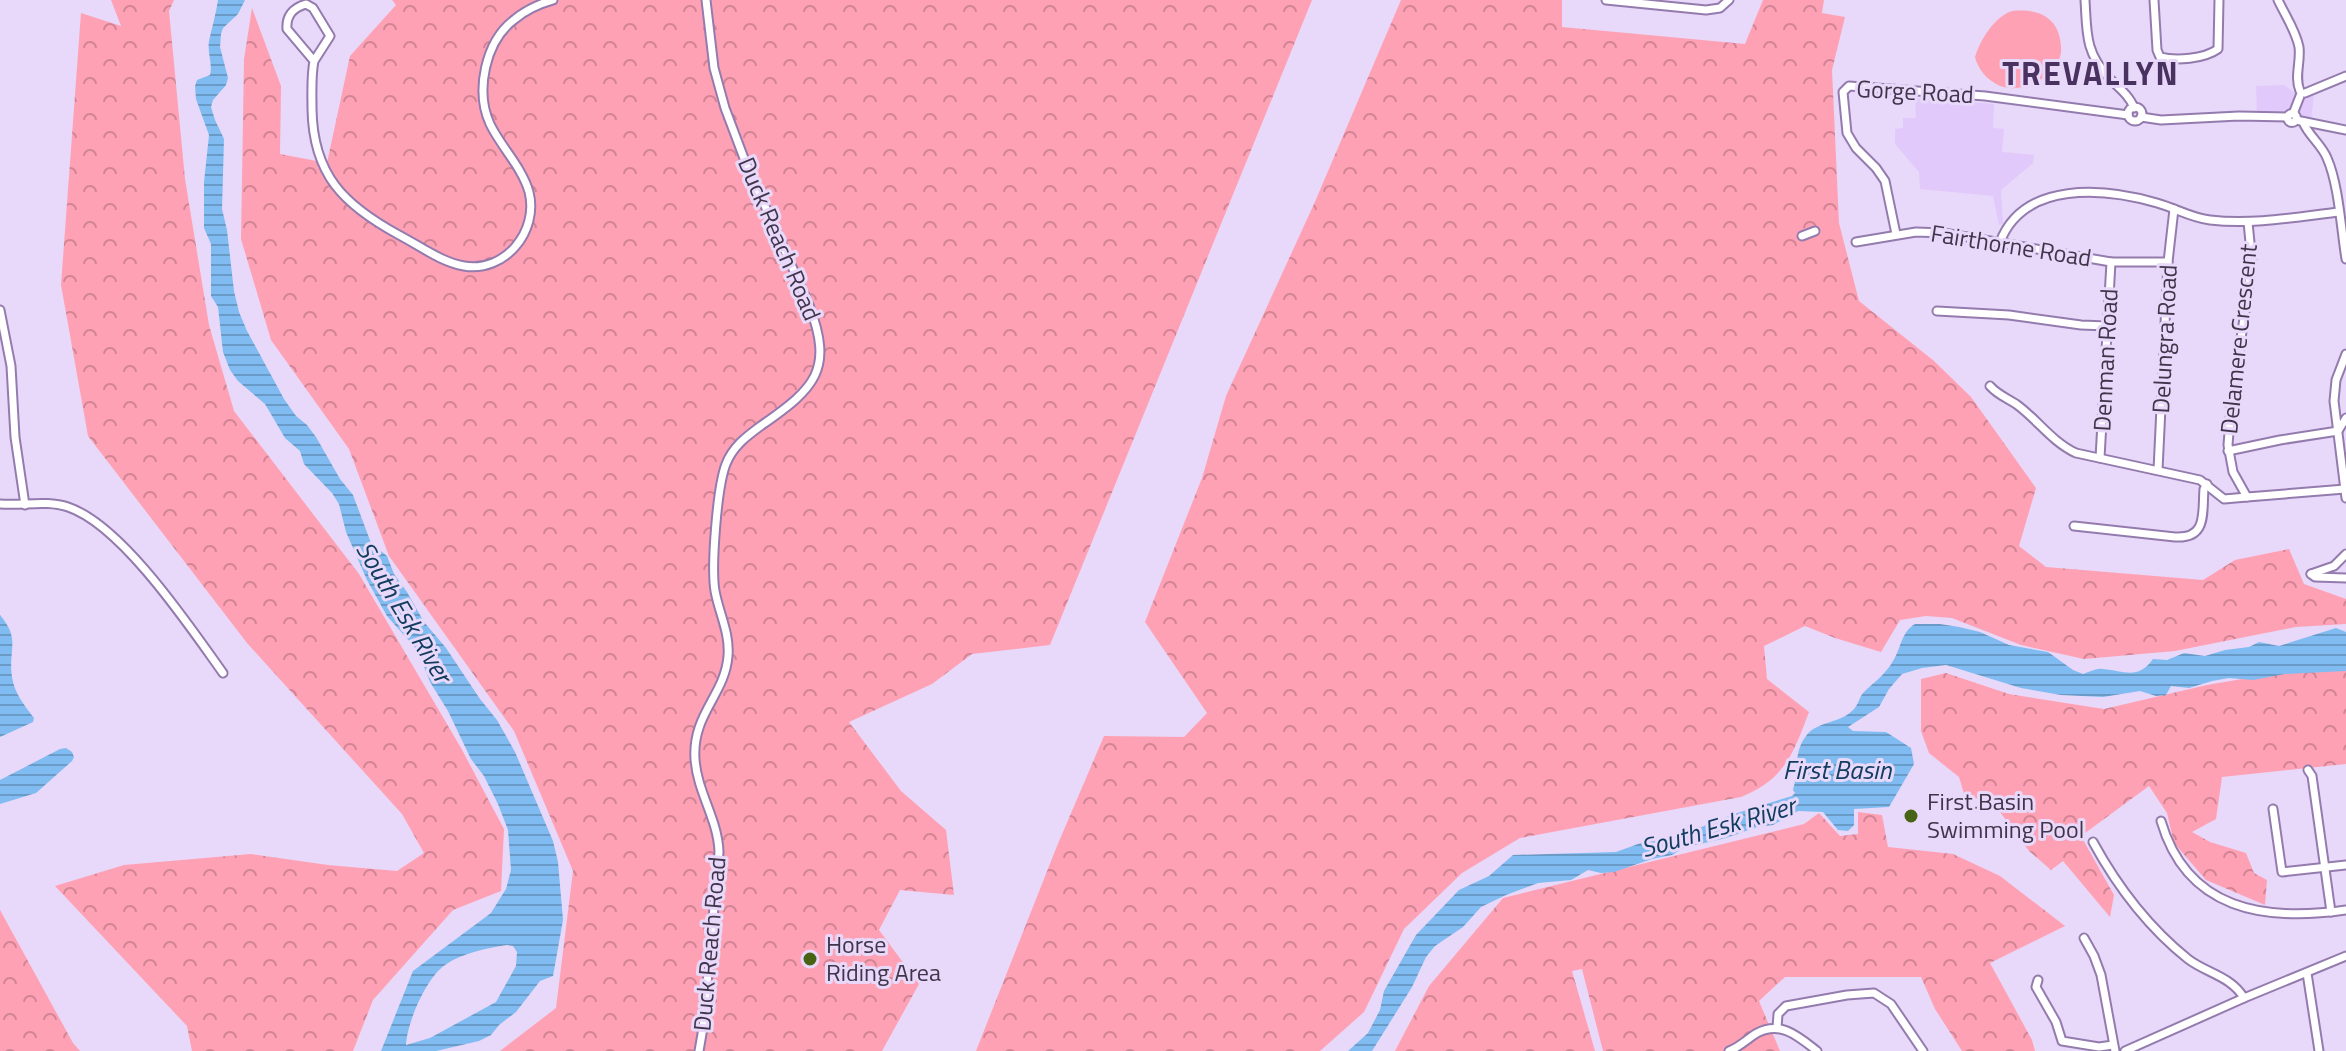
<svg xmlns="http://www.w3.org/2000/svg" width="2346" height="1051" viewBox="0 0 2346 1051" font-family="'Titillium Web',sans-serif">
<defs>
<pattern id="forest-crowns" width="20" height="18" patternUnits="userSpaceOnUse" patternTransform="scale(2)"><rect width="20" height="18" fill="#ffa1b4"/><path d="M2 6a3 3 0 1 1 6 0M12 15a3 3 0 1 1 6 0" fill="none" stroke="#d08494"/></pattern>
<pattern id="water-rules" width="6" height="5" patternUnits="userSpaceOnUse" patternTransform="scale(2)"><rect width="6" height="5" fill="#80bcf2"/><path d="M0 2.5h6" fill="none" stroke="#6a9ac6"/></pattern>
</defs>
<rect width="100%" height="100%" fill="#e8d8f9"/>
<g fill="#e1c9fb">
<path d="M2284,85L2301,97L2314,96L2311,119L2299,116L2296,112L2257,113L2256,86Z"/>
<path d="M1915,98L1994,104L1993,128L2004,129L2002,152L2034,155L2033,163L2001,190L2003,224L1999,225L1993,196L1920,189L1919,172L1895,144V129L1903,128V118H1916Z"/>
</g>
<g fill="url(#forest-crowns)">
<path d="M111,0H174L169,11L185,179L209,325L234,411L359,574L461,748L504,829L501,891L453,910L373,1000L353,1051H192L187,1026L55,886L124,865L251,854L328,865L397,871L424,853L402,814L247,643L88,436L61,285L81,13L121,26Z"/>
<path d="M392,0H1312L1050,645L972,654L932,684L849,722L901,791L946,830L954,895L900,890L879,930L919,984L882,1051H500L556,1008L573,871L514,731L389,556L349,449L271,340L241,239L244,59L252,8L281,86L280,154L327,163L350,56L396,5Z"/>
<path d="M1401,0H1562V27L1745,44L1763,0H1824L1822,13L1845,17L1832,70L1839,223L1859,301L1934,361L1971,397L2036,488L2019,546L2046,567L2203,580L2235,560L2289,549L2304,584L2346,599V624L2296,627L2175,651L2084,659L2021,645L1952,618L1926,616L1900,620L1881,652L1835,638L1805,626L1764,646L1767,679L1809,712C1793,754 1785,779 1741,797L1520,838L1462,873L1404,929L1364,1012L1320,1051H976L1057,846L1104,736L1184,737L1207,713L1145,622L1202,478L1226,396L1314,204Z"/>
<path d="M2346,667V764L2222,777L2216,819L2192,832L2210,842L2246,853L2254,873L2267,880L2265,905L2206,880L2174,843L2167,813L2149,786L2081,836L2114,895L2110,917L2063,861L2051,870L2029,851L1991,800L1965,797L1959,777L1929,753L1921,731V679L1946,673L2009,694L2104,709L2207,685L2277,673Z"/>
<path d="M1858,812L1882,815L1888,847L1953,854L2000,876L2065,926L1990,963L2032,1040L2035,1051H1962L1935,1009L1921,977H1785L1759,1001L1780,1051H1603L1582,969L1572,971L1595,1051H1395L1429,986L1503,898L1804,824L1819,813L1840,836L1858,834Z"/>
<path d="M0,910L73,1043L80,1051H0Z"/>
</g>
<path fill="#ffa1b4" d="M2012,11C2034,9 2055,14 2060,39C2061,45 2062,51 2060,57C2051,80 2020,95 1998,85C1986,79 1978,69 1975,57C1980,40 1995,16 2012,11Z"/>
<g fill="url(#water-rules)" fill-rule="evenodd">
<path d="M218,0H245L238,14L223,28L221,34L220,47L228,78L226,85L213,100L211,107L215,120L224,139L222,209L227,230L234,291L239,312L247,331L284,399L296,416L307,425L316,437L340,479L353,495L371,543L387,556L394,574L407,592L424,622L446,648L480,699L497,720L515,752L553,841L558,862L563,920L553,976L540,981L516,1012L499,1025L491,1035L479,1041L436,1051H381L413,971L491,913L506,889L511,870L508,830L498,804L484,776L471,759L448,711L430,682L418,651L387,616L367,580L346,532L339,504L332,493L304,464L300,451L285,438L265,404L238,381L230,370L223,352L218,307L211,296V244L204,228V182L209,135L196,99L195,86L197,80L210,75C213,64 207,53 209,41C212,27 216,14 218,0ZM507,945L513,946L517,952L516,966L496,1002L430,1038L406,1045C407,1023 426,978 445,965C462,953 487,948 507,945Z"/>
<path d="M0,615C21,640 8,649 12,677C14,693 25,706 34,718L33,722L0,737Z"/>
<path d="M1915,624H1940L1959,627L1980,632L2009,645L2048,652L2073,670L2083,674C2090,672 2096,668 2103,669C2125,671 2138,680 2153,659L2167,660L2184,653L2205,656L2225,650L2249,647L2259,642L2279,646L2336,628L2346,632V671L2285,674L2253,680L2229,678L2212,681L2189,688L2171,686L2166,695L2156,696L2140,691L2103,697L2061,695L2021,688L1946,665L1922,668L1902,674L1889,689L1879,707L1848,727L1853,731L1886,732L1911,748L1914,764L1889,807L1854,809V825L1848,831L1838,830L1823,812L1798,811L1773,825L1757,827L1726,838L1683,848L1672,855L1652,859L1614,872L1601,873L1588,870L1571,880L1538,883L1506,895L1481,907L1463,927L1435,946L1426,957L1412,987L1372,1051H1348L1368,1033L1380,1010L1384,991L1416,935L1459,890L1489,876L1513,855L1616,852L1649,840L1679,836L1734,814L1792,796L1795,793L1793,790C1799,771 1793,753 1806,736C1818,720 1841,724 1854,709C1858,705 1859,698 1863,693C1873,683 1886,674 1893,661C1901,649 1901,632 1915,624Z"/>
<path d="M66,748L72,752L74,757L72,761L36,793L0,804V780L60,749Z"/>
</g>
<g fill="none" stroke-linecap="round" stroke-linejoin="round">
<g stroke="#947bae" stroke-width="11">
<g id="minor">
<path d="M1606,0L1706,10L1720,8L1729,0"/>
<path d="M2085,0C2087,33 2085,52 2109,78C2118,87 2130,96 2134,108"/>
<path d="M2154,0L2157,50L2160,57C2176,61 2204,59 2218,49L2219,0"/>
<path d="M2278,0C2285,15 2296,31 2299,47C2301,62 2294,77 2300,91"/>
<path d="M314,61L330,36L313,8L306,4C293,8 286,15 287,29L314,61C311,76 312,93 312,109C313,175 344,205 399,235C420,246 441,262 464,266C505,273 539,231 529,192C522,167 501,147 490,124C475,91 485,41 515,19C526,10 539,4 553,0"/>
<path d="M2305,93L2346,76"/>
<circle cx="2135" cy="114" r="7"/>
<circle cx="2292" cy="118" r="4.5"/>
<path d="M2293,114L2300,96"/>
<path d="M2141,117L2161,120L2239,116L2288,117"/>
<path d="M2296,120L2346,130"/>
<path d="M2303,122C2308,135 2322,145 2327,158C2339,185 2341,229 2346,259"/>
<path d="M2248,222L2252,263L2231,407L2228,445L2233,472L2247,497L2345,489"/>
<path d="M1896,234L1885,181L1876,168L1856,148L1847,133L1843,92L1849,86L1985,96L2128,115"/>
<path d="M1802,236L1815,231"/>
<path d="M1856,242L1916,232L1944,233L2111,262H2168"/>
<path d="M2000,242C2024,180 2105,188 2157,203C2175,208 2192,218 2210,220C2253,225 2296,217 2339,212"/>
<path d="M0,310L11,366L15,437L25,505"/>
<path d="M1937,311L2009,315L2081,325L2107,326"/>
<path d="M2346,354L2336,380L2334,401L2346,498"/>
<path d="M1990,386C1998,395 2007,398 2016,404C2037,419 2052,442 2076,453L2200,480L2224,499L2247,497"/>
<path d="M2228,451L2280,440L2338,431L2346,418"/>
<path d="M2100,458L2111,262"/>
<path d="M2158,470L2168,262L2174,209"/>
<path d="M0,504C22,506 47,500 68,507C122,525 190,627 223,673"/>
<path d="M2074,526L2175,537C2208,539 2202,512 2204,489L2207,484"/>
<path d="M2311,574L2334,566L2346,554"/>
<path d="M2311,574L2315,577L2346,578"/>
<path d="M2308,770L2312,776L2331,912"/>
<path d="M2273,809L2282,872L2346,865"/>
<path d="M2161,821C2187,910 2264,922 2346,910"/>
<path d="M2093,842C2117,886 2148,927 2188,959C2206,973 2231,976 2244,998"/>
<path d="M2084,938L2094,956L2101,975L2115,1051"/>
<path d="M2307,973L2319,1051"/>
<path d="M2038,980L2036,987L2056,1022L2062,1041L2099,1047L2113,1045"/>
<path d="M1777,1028L1778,1014L1786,1006L1847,995L1874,993L1891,1004L1923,1051"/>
<path d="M699,1051L703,1028L719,852C718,819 697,792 695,759C692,714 725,695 728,656C730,633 719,613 715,591C711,567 717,487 726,464C733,446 747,436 762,425C815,388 834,370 809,305L745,161L725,108L714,68L706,0"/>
<path d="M1729,1051C1740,1047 1747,1039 1757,1033C1781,1020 1799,1037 1817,1051"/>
<path d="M2125,1051L2244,998L2346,956"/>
</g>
</g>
<use href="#minor" stroke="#fff" stroke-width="7"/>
<path stroke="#796c86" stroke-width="2" stroke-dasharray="12 6" stroke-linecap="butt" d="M1967,809L1989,806"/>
</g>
<g fill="#486314" stroke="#e8d8f9" stroke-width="3">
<circle cx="1911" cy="816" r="8"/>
<circle cx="810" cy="959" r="8"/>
</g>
<g text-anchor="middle" stroke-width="6" stroke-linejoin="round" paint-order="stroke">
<g font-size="24" fill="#40354b" stroke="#e8d8f9">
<text transform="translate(1915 92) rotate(3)" y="8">Gorge Road</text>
<text transform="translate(779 239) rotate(67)" y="8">Duck Reach Road</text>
<text transform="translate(2011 246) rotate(9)" y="8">Fairthorne Road</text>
<text transform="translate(2165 339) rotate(-87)" y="8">Delungra Road</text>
<text transform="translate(2239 339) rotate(-84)" y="8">Delamere Crescent</text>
<text transform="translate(2106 360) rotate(-87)" y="8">Denman Road</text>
<text transform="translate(710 944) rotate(-85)" y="8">Duck Reach Road</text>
</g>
<g font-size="24" fill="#40354b" stroke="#e8d8f9" text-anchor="start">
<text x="1927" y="810">First Basin<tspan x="1927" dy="28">Swimming Pool</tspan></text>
<text x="826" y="953">Horse<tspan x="826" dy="28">Riding Area</tspan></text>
</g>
<g font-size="26" font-style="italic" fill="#113d61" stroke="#e8d8f9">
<text transform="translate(404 612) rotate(59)" y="9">South Esk River</text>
<text x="1837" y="779">First Basin</text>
<text transform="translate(1718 827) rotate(-16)" y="9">South Esk River</text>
</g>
<g font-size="32" font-weight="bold" letter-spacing="2" fill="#49325f" stroke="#e8d8f9">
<text x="2091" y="85">TREVALLYN</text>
</g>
</g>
</svg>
